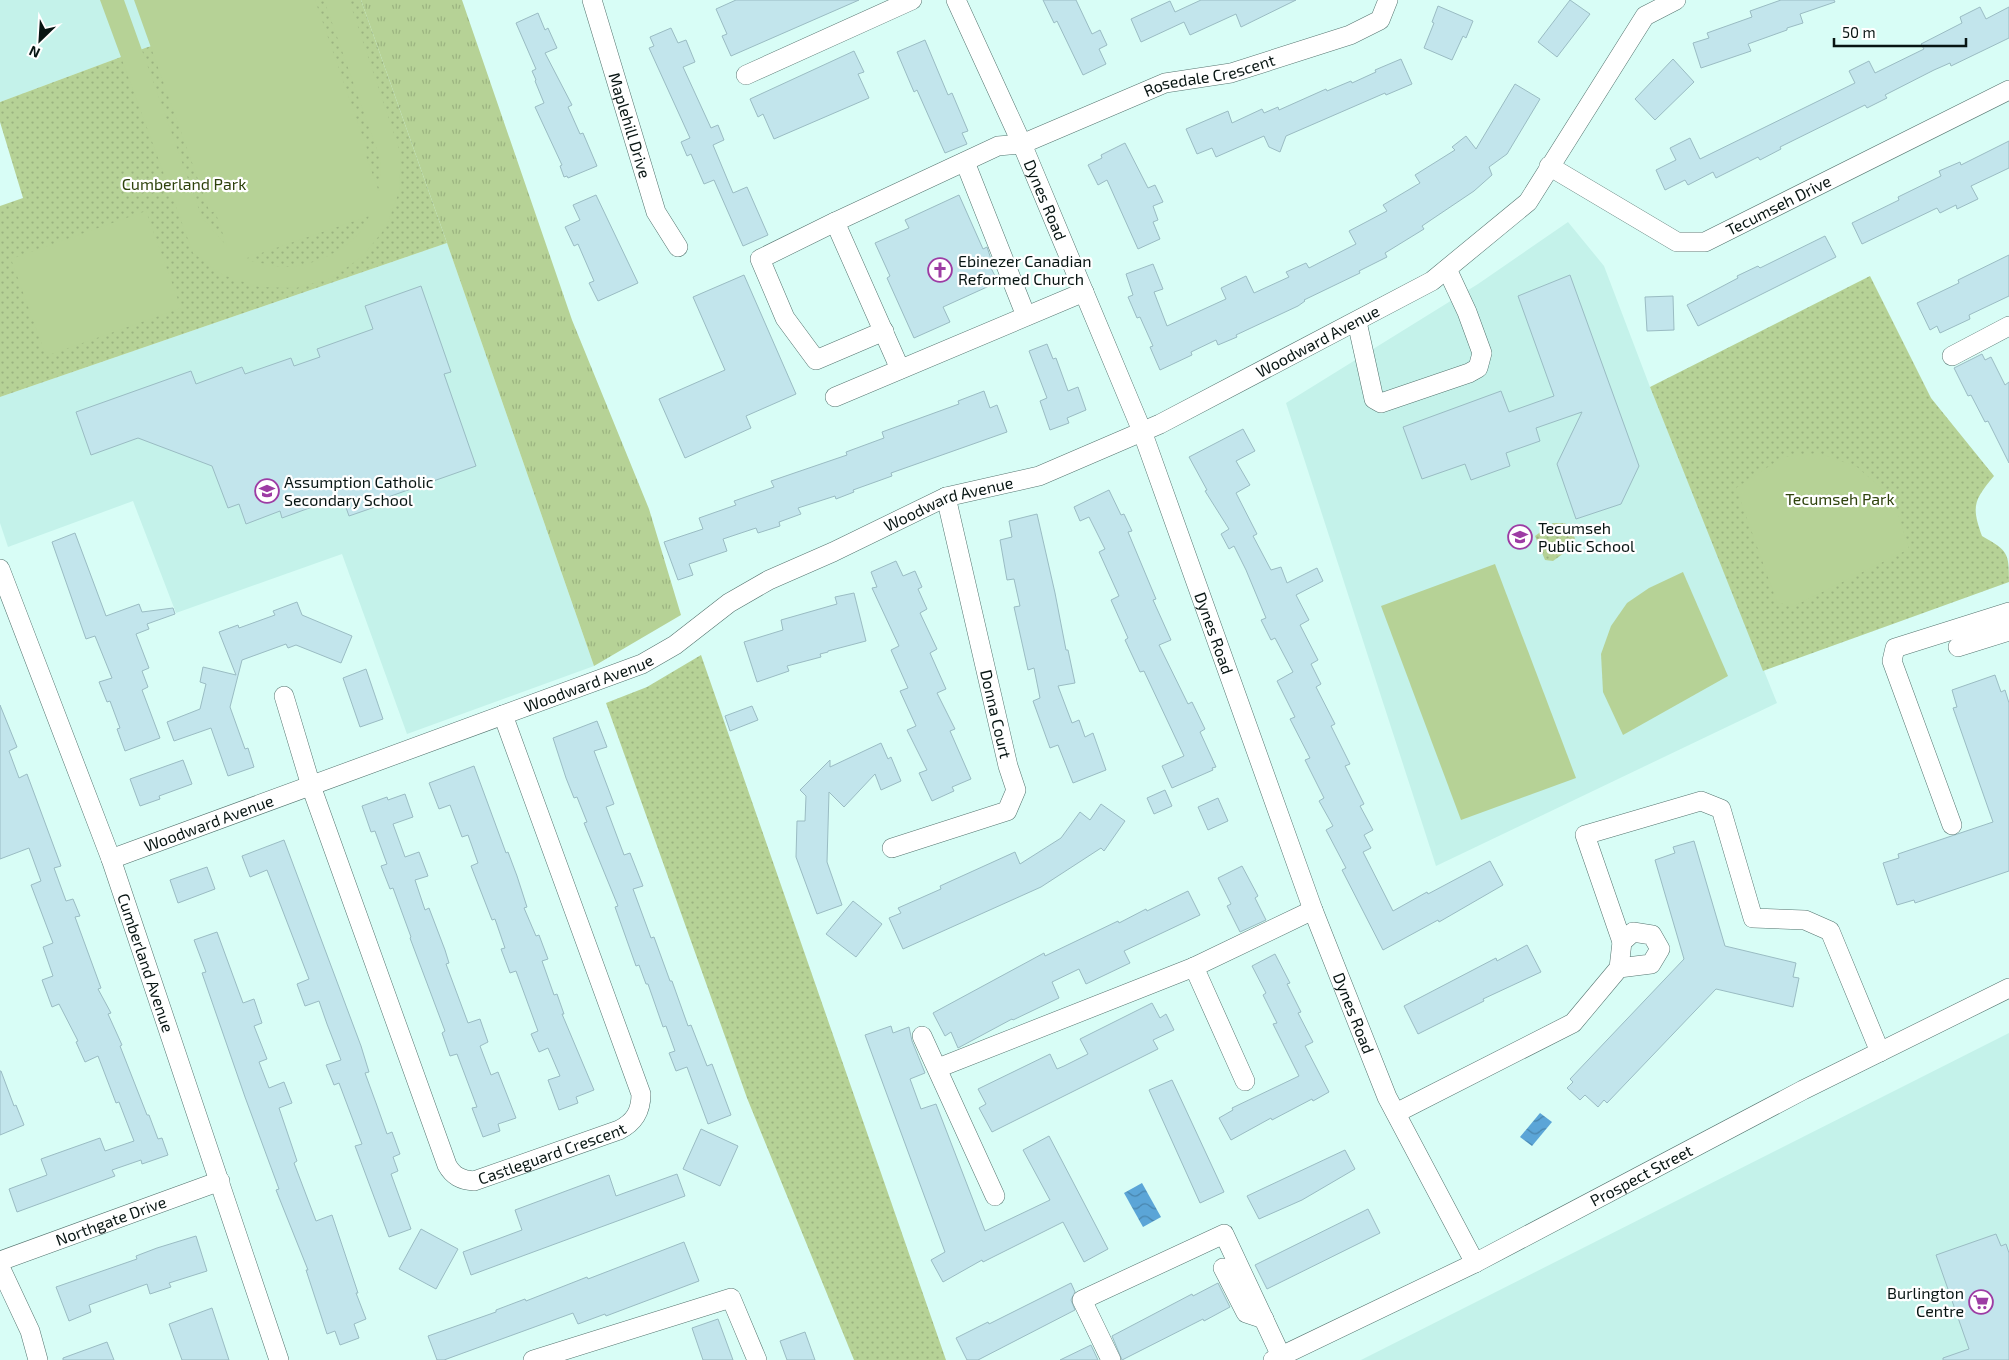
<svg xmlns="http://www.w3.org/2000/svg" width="2009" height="1360" viewBox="0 0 2009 1360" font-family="'Exo 2',sans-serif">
<defs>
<pattern id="grass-tufts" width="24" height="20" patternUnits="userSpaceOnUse" patternTransform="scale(1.25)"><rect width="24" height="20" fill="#b6d296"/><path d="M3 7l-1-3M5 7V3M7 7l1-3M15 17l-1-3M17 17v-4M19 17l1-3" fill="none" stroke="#9bb380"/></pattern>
<pattern id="park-dots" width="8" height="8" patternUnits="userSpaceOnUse" patternTransform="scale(1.25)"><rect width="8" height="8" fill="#b6d296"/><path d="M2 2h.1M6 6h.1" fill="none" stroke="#9bb380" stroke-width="1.8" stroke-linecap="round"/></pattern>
<pattern id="water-waves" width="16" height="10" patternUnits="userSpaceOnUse" patternTransform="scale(1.25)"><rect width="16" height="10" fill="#5ba5d7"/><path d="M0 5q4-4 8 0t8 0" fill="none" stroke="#4985ad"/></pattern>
</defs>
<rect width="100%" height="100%" fill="#d8fdf6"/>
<g fill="#c4f2ea">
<path d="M0,0H296L145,48L0,102Z"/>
<path d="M1568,222L1604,266L1650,387L1777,703L1436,866L1286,403L1478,284Z"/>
<path d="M447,243L594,666L407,734L342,554L176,613L133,501L8,547L0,523V397Z"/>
<path d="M2009,1033V1360H1361Z"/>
</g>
<path fill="url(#grass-tufts)" d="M361,0H462L572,320L649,509L681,615L594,666L447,243Z"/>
<g fill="url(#park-dots)">
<path d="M296,0H361L447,243L0,397V206L23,198L0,122V102L145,48Z"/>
<path d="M1870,276L1931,398L1994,476C1974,500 1971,506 1982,536C2008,551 2009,552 2009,582L1763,671L1650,387Z"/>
<path d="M1553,523H1565L1575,538L1571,548L1553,561L1545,560L1535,536Z"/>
<path d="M701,655L946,1360H854L747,1098L606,703L647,687Z"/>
</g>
<g fill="#b6d296" fill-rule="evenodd">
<path d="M100,0H124L202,218L227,246L215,211L210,213L134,0H315L369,155L366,156L379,192L381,161L324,0H349L401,155L399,192L386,227L363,256L332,278L296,288L259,287L223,275L193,253ZM369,216C361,245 311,269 282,267C272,266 261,263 251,261L247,258Z"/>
<path d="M146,211L181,308L46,356L11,259Z"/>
<path d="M1819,453L1857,467L1893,498L1909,549L1792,607L1777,602L1736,488L1783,457Z"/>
<path d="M1495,564L1576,778L1461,820L1381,606Z"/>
<path d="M1683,572L1728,676L1623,735L1603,692L1601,654L1611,626L1627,603L1649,588Z"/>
</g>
<g fill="url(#water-waves)">
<path d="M1540,1113L1552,1122L1532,1146L1520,1137Z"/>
<path d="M1142,1183L1161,1217L1143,1227L1124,1193Z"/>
</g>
<g fill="#c2e5ec" stroke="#9abcc3">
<path d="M736,0H859L731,56L722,36L727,34L716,9Z"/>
<path d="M1043,0H1076L1092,34L1100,30L1107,45L1099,49L1106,64L1083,75L1057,21L1054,23Z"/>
<path d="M1201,0H1296L1241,27L1236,14L1190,35L1184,22L1141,42L1131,19L1170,1L1175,12Z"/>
<path d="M1570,0L1590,14L1557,57L1538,42Z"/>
<path d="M1781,0H1834L1835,2L1800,14L1803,23L1787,28V30L1748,44L1751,51L1701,68L1693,43L1709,38L1707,33L1752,17L1750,11Z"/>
<path d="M1438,6L1473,21L1466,38L1463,36L1452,60L1424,48L1434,23L1432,22Z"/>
<path d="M1980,7L1986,19L2009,7V38L1951,66L1950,63L1934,70L1885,95L1887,98L1867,108L1865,105L1780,147L1781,149L1760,160L1758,157L1716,178L1713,172L1688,185L1685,180L1665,190L1656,170L1676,160L1670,148L1690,138L1700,159L1855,83L1849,71L1869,61L1875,73L1924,49L1921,44L1962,23L1960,17Z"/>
<path d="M538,13L545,30L548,28L557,48L545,53L572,105L568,107L580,134L583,133L597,166L568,178L567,176L564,177L560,166L562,165L535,107L544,103L535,81L536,80L532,71L536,69L516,23Z"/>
<path d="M671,28L678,43L686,40L695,62L683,67L711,128L718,125L724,140L713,145L733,193L747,187L768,235L743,246L714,180L704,184L691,154L687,156L681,142L690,138L649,48L654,46L650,37Z"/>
<path d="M925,40L948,95L952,93L968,131L962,133L967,144L945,153L917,90L914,92L897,52Z"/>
<path d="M854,51L864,72L858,74L869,98L774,139L763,114L758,117L750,99Z"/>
<path d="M1401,59L1412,84L1386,95L1385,93L1286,136L1280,152L1269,147L1264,136L1216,157L1212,148L1197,154L1186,129L1228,111L1232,123L1262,109L1264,113L1278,107L1279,110L1326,89L1327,91L1351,81L1352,83L1376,72L1375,70Z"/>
<path d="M1673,59L1694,82L1655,120L1635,99Z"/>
<path d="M1515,84L1540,99L1507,154L1489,167L1492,175L1474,191L1422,226L1424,229L1385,253L1387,257L1359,271L1360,273L1304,300L1305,301L1298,306L1236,335L1237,337L1218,345L1216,340L1191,352L1192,355L1160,370L1150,347L1153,346L1140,317L1137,318L1128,297L1133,295L1126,274L1153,264L1163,289L1154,292L1167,326L1226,299L1221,288L1246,276L1254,293L1289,277L1286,272L1306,263L1309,268L1356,244L1349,231L1387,211L1383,205L1420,183L1415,175L1455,150L1452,147L1466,136L1476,149Z"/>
<path d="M2009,141V168L1971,186L1978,199L1957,209L1956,205L1940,213L1937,208L1862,244L1852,223L1899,200L1898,197L1941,176L1939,171L1960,162L1961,165Z"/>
<path d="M1125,143L1148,188L1155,185L1163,202L1153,206L1158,220L1153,222L1160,239L1138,249L1107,180L1098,185L1088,165L1102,158L1101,155Z"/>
<path d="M596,195L638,283L598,301L589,283L594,281L578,244L574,246L565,227L580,220L573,205Z"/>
<path d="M959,195L983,249L987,247L992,262L989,264L998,282L943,307L950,322L914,338L887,278L890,276L875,243L909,228L905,220Z"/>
<path d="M1825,236L1836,257L1698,326L1687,305L1738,278L1737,276L1758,266L1760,268Z"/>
<path d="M2009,255V296L1969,315L1970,319L1940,333L1937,326L1930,330L1917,303L1959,283L1958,280Z"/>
<path d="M744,275L796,394L746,416L751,428L685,458L659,399L725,370L693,297Z"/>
<path d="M1570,275L1639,466L1621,504L1576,519L1557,464L1582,412L1536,428L1540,441L1506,453L1510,466L1471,480L1465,464L1422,479L1403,427L1501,391L1509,412L1554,396L1518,296Z"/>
<path d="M421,286L451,372L444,374L476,466L374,502L375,507L349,516L342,496L282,518L280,511L246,524L239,504L228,508L212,466L138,438L91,455L76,412L191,371L196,384L242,367L245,374L291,358L294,366L320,357L317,349L373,329L365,306Z"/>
<path d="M1673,296L1674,330L1647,331L1645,297Z"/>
<path d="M1047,344L1053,359L1056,358L1068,391L1078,387L1086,410L1067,418L1069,423L1050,430L1040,401L1047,398L1029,351Z"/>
<path d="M1982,354L1985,360L1991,357L2005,385L2009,382V463L1988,421L1985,422L1971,395L1968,396L1954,368Z"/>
<path d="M984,391L990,408L997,405L1007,432L891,473L892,476L853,490L854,492L836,499L835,496L798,508L801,514L779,522L780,526L758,533L756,528L723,539L727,551L689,564L693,575L678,580L664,542L703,529L699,518L736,505L734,501L774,487L771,481L847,455L846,452L884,438L882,432L959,404L958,401Z"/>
<path d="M1243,429L1255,451L1236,461L1250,485L1236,493L1257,534L1253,536L1271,570L1281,567L1287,583L1317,568L1323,581L1296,595L1309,620L1300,625L1318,660L1311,664L1321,684L1316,687L1335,724L1331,726L1350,764L1345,766L1364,804L1360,806L1373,830L1364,835L1371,848L1363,852L1393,911L1427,892L1428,894L1490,861L1503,885L1439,922L1438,920L1383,950L1342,870L1346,868L1326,830L1333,826L1319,801L1324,798L1305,760L1310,758L1290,719L1295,717L1277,681L1293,672L1275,638L1271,640L1261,620L1266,618L1246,570L1234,546L1229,549L1221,534L1229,529L1205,491L1207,490L1189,457Z"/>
<path d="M1109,490L1121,515L1124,514L1132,531L1128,532L1156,599L1153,600L1171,640L1159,645L1188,704L1192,702L1205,729L1200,732L1216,767L1212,768L1213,770L1172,788L1162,766L1184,756L1144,671L1140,672L1125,640L1128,638L1111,600L1119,596L1099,552L1105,549L1089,517L1080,521L1074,507Z"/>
<path d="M1037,514L1055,593L1066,650H1068L1075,683L1058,686L1072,723L1079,720L1085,737L1093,733L1106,770L1073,783L1058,745L1050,748L1033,701L1040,698L1034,668L1028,670L1014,607L1020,606L1014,579L1007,580L1000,540L1012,537L1009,521Z"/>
<path d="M75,533L106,616L139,604L142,612L173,608L175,614L147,624L149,629L136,634L149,668L142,671L148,687L142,690L160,738L125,751L117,729L120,728L110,701L107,702L99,682L112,678L95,636L86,639L52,542Z"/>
<path d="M896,561L903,576L915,571L922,587L918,589L927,609L920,613L937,649L930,653L946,689L937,693L955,729L950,731L971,779L952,787L954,791L932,801L919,773L927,770L907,730L916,726L900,691L908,688L891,650L899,646L872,588L877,587L871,572Z"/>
<path d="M854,593L866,641L828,651V652L820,654L821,657L787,666L789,671L757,682L744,642L783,630L781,620L837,604L835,597Z"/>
<path d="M297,602L302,615L352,636L341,663L296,645L288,648L286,644L242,660L230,707L245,749L248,748L254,767L228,776L211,728L174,741L167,722L200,709L206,684L200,682L203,667L236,675L219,632L238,625L239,628L275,615L273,611Z"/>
<path d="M366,669L383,719L360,727L343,678Z"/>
<path d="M1995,675L2001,692L2005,690L2009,703V871L1915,903L1914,900L1897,905L1883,863L1899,858L1898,854L1993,822L1953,708L1957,707L1952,690Z"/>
<path d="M0,705L17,747L9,751L19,778L27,774L61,866L54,868L66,901L73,899L80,916L75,917L101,988L98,989L111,1013L108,1014L122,1045L120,1046L147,1115H149L158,1139L162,1138L168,1155L142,1164L141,1160L112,1170L115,1176L17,1212L9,1189L47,1175L41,1159L100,1138L105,1151L134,1141L119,1102L116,1103L98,1056L85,1062L76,1042L78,1041L59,1004L52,1007L42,980L53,976L43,947L53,943L31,885L41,881L29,848L0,859Z"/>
<path d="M752,706L758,720L730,731L725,716Z"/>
<path d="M597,721L607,747L594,751L614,804L606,807L624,855L630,853L643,886L633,889L651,938L654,937L670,981H672L688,1026L691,1025L707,1066L712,1064L731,1115L708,1124L687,1067L676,1071L669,1053L675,1051L666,1026L663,1027L648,984H646L639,965L636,966L615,907L618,906L584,823L587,822L577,797L574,798L566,778L553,738Z"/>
<path d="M881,743L888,759L891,757L901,781L881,790L875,774L844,807L829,792L827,862L842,905L817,914L796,857L797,821H805L806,796L800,790L830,760V767Z"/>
<path d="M183,760L192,784L159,796L160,799L140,806L130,779Z"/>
<path d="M474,766L506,853L508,852L517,876L527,907L524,908L536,936L539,935L548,959L542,961L554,995L557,994L564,1014H562L594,1090L576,1097L578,1103L559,1110L548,1080L560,1076L548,1048L539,1052L531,1034L538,1031L516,971L510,973L501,949L505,948L495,919L492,920L471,866L478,863L468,835L462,837L450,805L439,809L429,783Z"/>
<path d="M1165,790L1172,806L1154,814L1147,798Z"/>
<path d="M405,794L413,817L393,824L405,857L419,852L428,876L415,880L425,910L429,908L445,950L449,963L446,964L468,1023L480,1019L488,1042L480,1046L491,1075L498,1072L516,1118L498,1124L500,1131L483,1137L472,1108L477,1107L457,1054L450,1056L442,1033L445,1031L410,938L411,937L393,888L390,889L381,866L387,864L375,831L371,832L362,806L387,797L388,800Z"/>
<path d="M1218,798L1228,821L1208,830L1198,807Z"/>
<path d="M1101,804L1125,821L1104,851L1101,848L1041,887L903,949L889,918L901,913L898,908L941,889L940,886L1015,852L1020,864L1061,838L1080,812L1090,820Z"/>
<path d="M284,840L361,1046L369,1072L365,1073L376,1103L387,1134L392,1132L400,1154L393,1157L398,1171L391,1174L411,1229L389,1237L355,1146L362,1144L339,1083L334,1085L326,1065L341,1060L327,1024L319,1001L305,1006L297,984L309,979L267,870L250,877L242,856Z"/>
<path d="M1694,841L1725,946L1796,963L1793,977L1799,978L1793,1007L1716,989L1607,1103L1604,1100L1598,1107L1585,1095L1580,1100L1567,1088L1573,1082L1570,1079L1684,959L1655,860L1675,853L1673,847Z"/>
<path d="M1242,866L1258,896L1255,898L1266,920L1240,932L1227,906L1231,904L1218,878Z"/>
<path d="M207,867L215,889L178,903L170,880Z"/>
<path d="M1188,891L1200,915L1124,951L1130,963L1086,984L1079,969L1052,982L1059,998L1013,1020L1012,1019L958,1048L951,1032L945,1036L933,1013L1044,953L1045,956L1118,921L1119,923L1146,909L1147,911Z"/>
<path d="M853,901L882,924L856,957L826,934Z"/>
<path d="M217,932L243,1003L254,999L262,1023L254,1026L267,1059L259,1062L269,1088L284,1082L292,1103L279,1108L297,1161L294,1163L316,1221L332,1215L358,1293H356L366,1319L354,1324L359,1338L340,1345L335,1331L327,1334L306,1270H308L276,1190L279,1189L245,1097L202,973L206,972L194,940Z"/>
<path d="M1527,945L1541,972L1483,999L1484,1001L1418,1034L1404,1006L1496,958L1497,961Z"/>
<path d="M1275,954L1290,983L1287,984L1301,1012L1298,1013L1313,1042L1305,1046L1329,1092L1313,1101L1312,1099L1272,1120L1271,1118L1231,1140L1219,1118L1233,1110L1232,1108L1299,1076L1273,1024L1277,1023L1263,995L1266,993L1252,966Z"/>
<path d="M1152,1003L1160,1018L1166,1014L1174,1030L1153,1040L1158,1049L992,1132L979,1108L986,1104L978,1089L1050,1054L1057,1069L1064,1066L1088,1054L1080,1039Z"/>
<path d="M891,1026L893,1033L909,1027L912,1041L925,1073L910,1079L921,1109L936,1104L985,1231L1050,1200L1023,1150L1049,1136L1108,1249L1084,1262L1063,1222L983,1262L982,1260L943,1282L931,1260L945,1252L865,1035Z"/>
<path d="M0,1071H1L14,1106L16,1105L24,1125L0,1135Z"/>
<path d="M1172,1080L1224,1192L1200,1203L1149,1090Z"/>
<path d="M701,1129L738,1146L720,1186L683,1169Z"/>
<path d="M1345,1150L1355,1169L1302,1200L1259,1219L1247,1196Z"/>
<path d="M677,1174L685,1196L471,1275L463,1252L522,1230L515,1210L609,1175L616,1196Z"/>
<path d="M1368,1209L1380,1233L1267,1289L1255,1265Z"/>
<path d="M421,1229L458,1249L436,1289L399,1269Z"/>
<path d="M1996,1234L2001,1246L2006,1244L2009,1253V1360H1943V1358L1969,1349L1936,1255Z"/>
<path d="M196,1236L207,1271L169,1283L171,1287L150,1294L147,1284L89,1305L91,1312L69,1321L56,1287L137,1259L136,1256L157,1248Z"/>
<path d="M684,1242L699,1281L606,1316L605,1314L578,1324L573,1313L444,1360H437L428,1336L496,1312V1310L525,1299L526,1301L587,1277L588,1279Z"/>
<path d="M1071,1283L1075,1292L1071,1300L1075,1310L978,1360H967L956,1338L988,1322L989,1324Z"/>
<path d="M1218,1283L1230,1307L1204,1321L1203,1319L1122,1360L1112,1336L1192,1294L1193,1296Z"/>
<path d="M212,1308L229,1360H182L169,1324Z"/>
<path d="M718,1319L733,1360H703L692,1328Z"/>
<path d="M805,1332L815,1360H787L780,1341Z"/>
<path d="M107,1342L114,1360H63V1358Z"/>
<path d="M1091,1345L1098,1360H1060Z"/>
</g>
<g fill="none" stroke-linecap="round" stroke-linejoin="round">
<g stroke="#54746f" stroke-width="20">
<g id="minor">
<path id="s1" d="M592,0L656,212L678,247"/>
<path id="s2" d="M956,0L1022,144L1142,431L1313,910L1387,1097L1475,1263"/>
<path d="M746,75L912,0"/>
<path d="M965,162L1026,316"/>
<path id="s3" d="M1549,166L1677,242H1705L2009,90"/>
<path d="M835,222L760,259L785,318L816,360L884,331"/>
<path d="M1357,322L1374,399L1381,403L1469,373L1478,368L1482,353L1467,312L1447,269"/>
<path d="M1952,356L2009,326"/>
<path id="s4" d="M900,369L835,222L998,146L1022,144L1165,83L1231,73L1350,35L1380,20L1388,0"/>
<path d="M835,397L1084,292"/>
<path id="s5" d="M0,569L111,859L279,1360"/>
<path d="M1958,647L2009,631"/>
<path id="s6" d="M284,696L311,786L447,1165C453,1176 461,1180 474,1181L619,1130C635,1122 641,1111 641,1094L503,715"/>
<path d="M1952,825L1892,661L1895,648L2009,612"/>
<path d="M892,848L1007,811L1016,790L1008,766L946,497"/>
<path id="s7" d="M111,859L642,664L675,645L729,603L769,580L833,552L946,497L1039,476L1160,424L1432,281L1528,202L1645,16L1676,0"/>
<path d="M1622,942L1585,835L1701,801L1721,809L1753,918L1805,920L1830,931L1880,1052"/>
<path d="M1194,967L1245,1081"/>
<path d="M922,1036L995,1196"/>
<path d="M938,1068L1194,967L1313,910"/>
<path d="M1396,1113L1573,1023L1619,968L1651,964L1660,949L1652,935L1633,932L1622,942L1619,968"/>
<path id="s8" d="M0,1261L220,1181"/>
<path d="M0,1267L30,1331L38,1360"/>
<path d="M1223,1268L1246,1313L1264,1319"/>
<path d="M533,1360L731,1298L757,1360"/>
<path d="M1111,1360L1082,1300L1224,1234L1281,1356"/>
<path id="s9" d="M1273,1360L1475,1263L1803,1090L2009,988"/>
</g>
</g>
<use href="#minor" stroke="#fff" stroke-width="19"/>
</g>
<defs>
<g id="church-ring" transform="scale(1.25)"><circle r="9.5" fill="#fff" stroke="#9d3ca4" stroke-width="1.5"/><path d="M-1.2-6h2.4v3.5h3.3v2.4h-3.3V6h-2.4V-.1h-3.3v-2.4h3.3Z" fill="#9d3ca4"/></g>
<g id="school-ring" transform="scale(1.25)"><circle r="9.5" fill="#fff" stroke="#9d3ca4" stroke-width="1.5"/><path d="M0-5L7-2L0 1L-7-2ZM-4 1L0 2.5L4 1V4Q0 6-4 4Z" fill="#9d3ca4"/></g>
<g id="supermarket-ring" transform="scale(1.25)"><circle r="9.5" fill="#fff" stroke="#9d3ca4" stroke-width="1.5"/><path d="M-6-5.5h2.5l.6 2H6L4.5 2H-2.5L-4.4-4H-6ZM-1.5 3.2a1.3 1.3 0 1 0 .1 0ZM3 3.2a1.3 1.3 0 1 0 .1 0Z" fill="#9d3ca4"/></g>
</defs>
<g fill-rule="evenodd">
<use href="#church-ring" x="940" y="270"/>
<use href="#school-ring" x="267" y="491"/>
<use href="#school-ring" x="1520" y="537"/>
<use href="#supermarket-ring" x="1981" y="1302"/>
</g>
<g text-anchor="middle" stroke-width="4.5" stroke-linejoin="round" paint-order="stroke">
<g font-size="16" fill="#081513" stroke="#fff">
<text dy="6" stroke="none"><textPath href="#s4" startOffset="565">Rosedale Crescent</textPath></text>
<text dy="6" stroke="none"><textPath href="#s1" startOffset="131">Maplehill Drive</textPath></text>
<text dy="6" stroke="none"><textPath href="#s2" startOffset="219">Dynes Road</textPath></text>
<text dy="6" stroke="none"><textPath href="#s3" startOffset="259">Tecumseh Drive</textPath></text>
<text dy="6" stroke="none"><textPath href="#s7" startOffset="1319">Woodward Avenue</textPath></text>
<text dy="6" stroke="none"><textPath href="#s7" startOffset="914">Woodward Avenue</textPath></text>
<text dy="6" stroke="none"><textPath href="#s2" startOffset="684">Dynes Road</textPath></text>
<text dy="6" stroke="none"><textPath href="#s7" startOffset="509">Woodward Avenue</textPath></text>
<text transform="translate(996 714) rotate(77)" y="6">Donna Court</text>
<text dy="6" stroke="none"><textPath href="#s7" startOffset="104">Woodward Avenue</textPath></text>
<text dy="6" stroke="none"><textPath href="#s5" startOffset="420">Cumberland Avenue</textPath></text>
<text dy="6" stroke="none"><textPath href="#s2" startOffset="1089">Dynes Road</textPath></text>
<text dy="6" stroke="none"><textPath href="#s6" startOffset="612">Castleguard Crescent</textPath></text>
<text dy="6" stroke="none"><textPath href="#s9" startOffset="412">Prospect Street</textPath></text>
<text dy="6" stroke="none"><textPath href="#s8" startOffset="118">Northgate Drive</textPath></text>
</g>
<g font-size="16" fill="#2e420c" stroke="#fff">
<text x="184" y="190">Cumberland Park</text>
<text x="1840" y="505">Tecumseh Park</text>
</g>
<g font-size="16" fill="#081513" stroke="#fff" text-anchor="start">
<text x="958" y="267">Ebinezer Canadian<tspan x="958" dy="18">Reformed Church</tspan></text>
<text x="284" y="488">Assumption Catholic<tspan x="284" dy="18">Secondary School</tspan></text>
<text x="1538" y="534">Tecumseh<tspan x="1538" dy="18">Public School</tspan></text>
<text x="1964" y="1299" text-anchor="end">Burlington<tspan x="1964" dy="18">Centre</tspan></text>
</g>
</g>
<g transform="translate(40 40) rotate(205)" stroke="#ffffff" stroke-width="4" paint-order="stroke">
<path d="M0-4L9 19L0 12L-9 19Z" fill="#081513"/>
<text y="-8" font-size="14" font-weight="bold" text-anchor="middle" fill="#081513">N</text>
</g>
<path d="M1834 38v8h132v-8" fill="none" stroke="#081513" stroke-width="2.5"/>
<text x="1842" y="38" font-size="15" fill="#081513" stroke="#ffffff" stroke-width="4" paint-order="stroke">50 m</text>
</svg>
